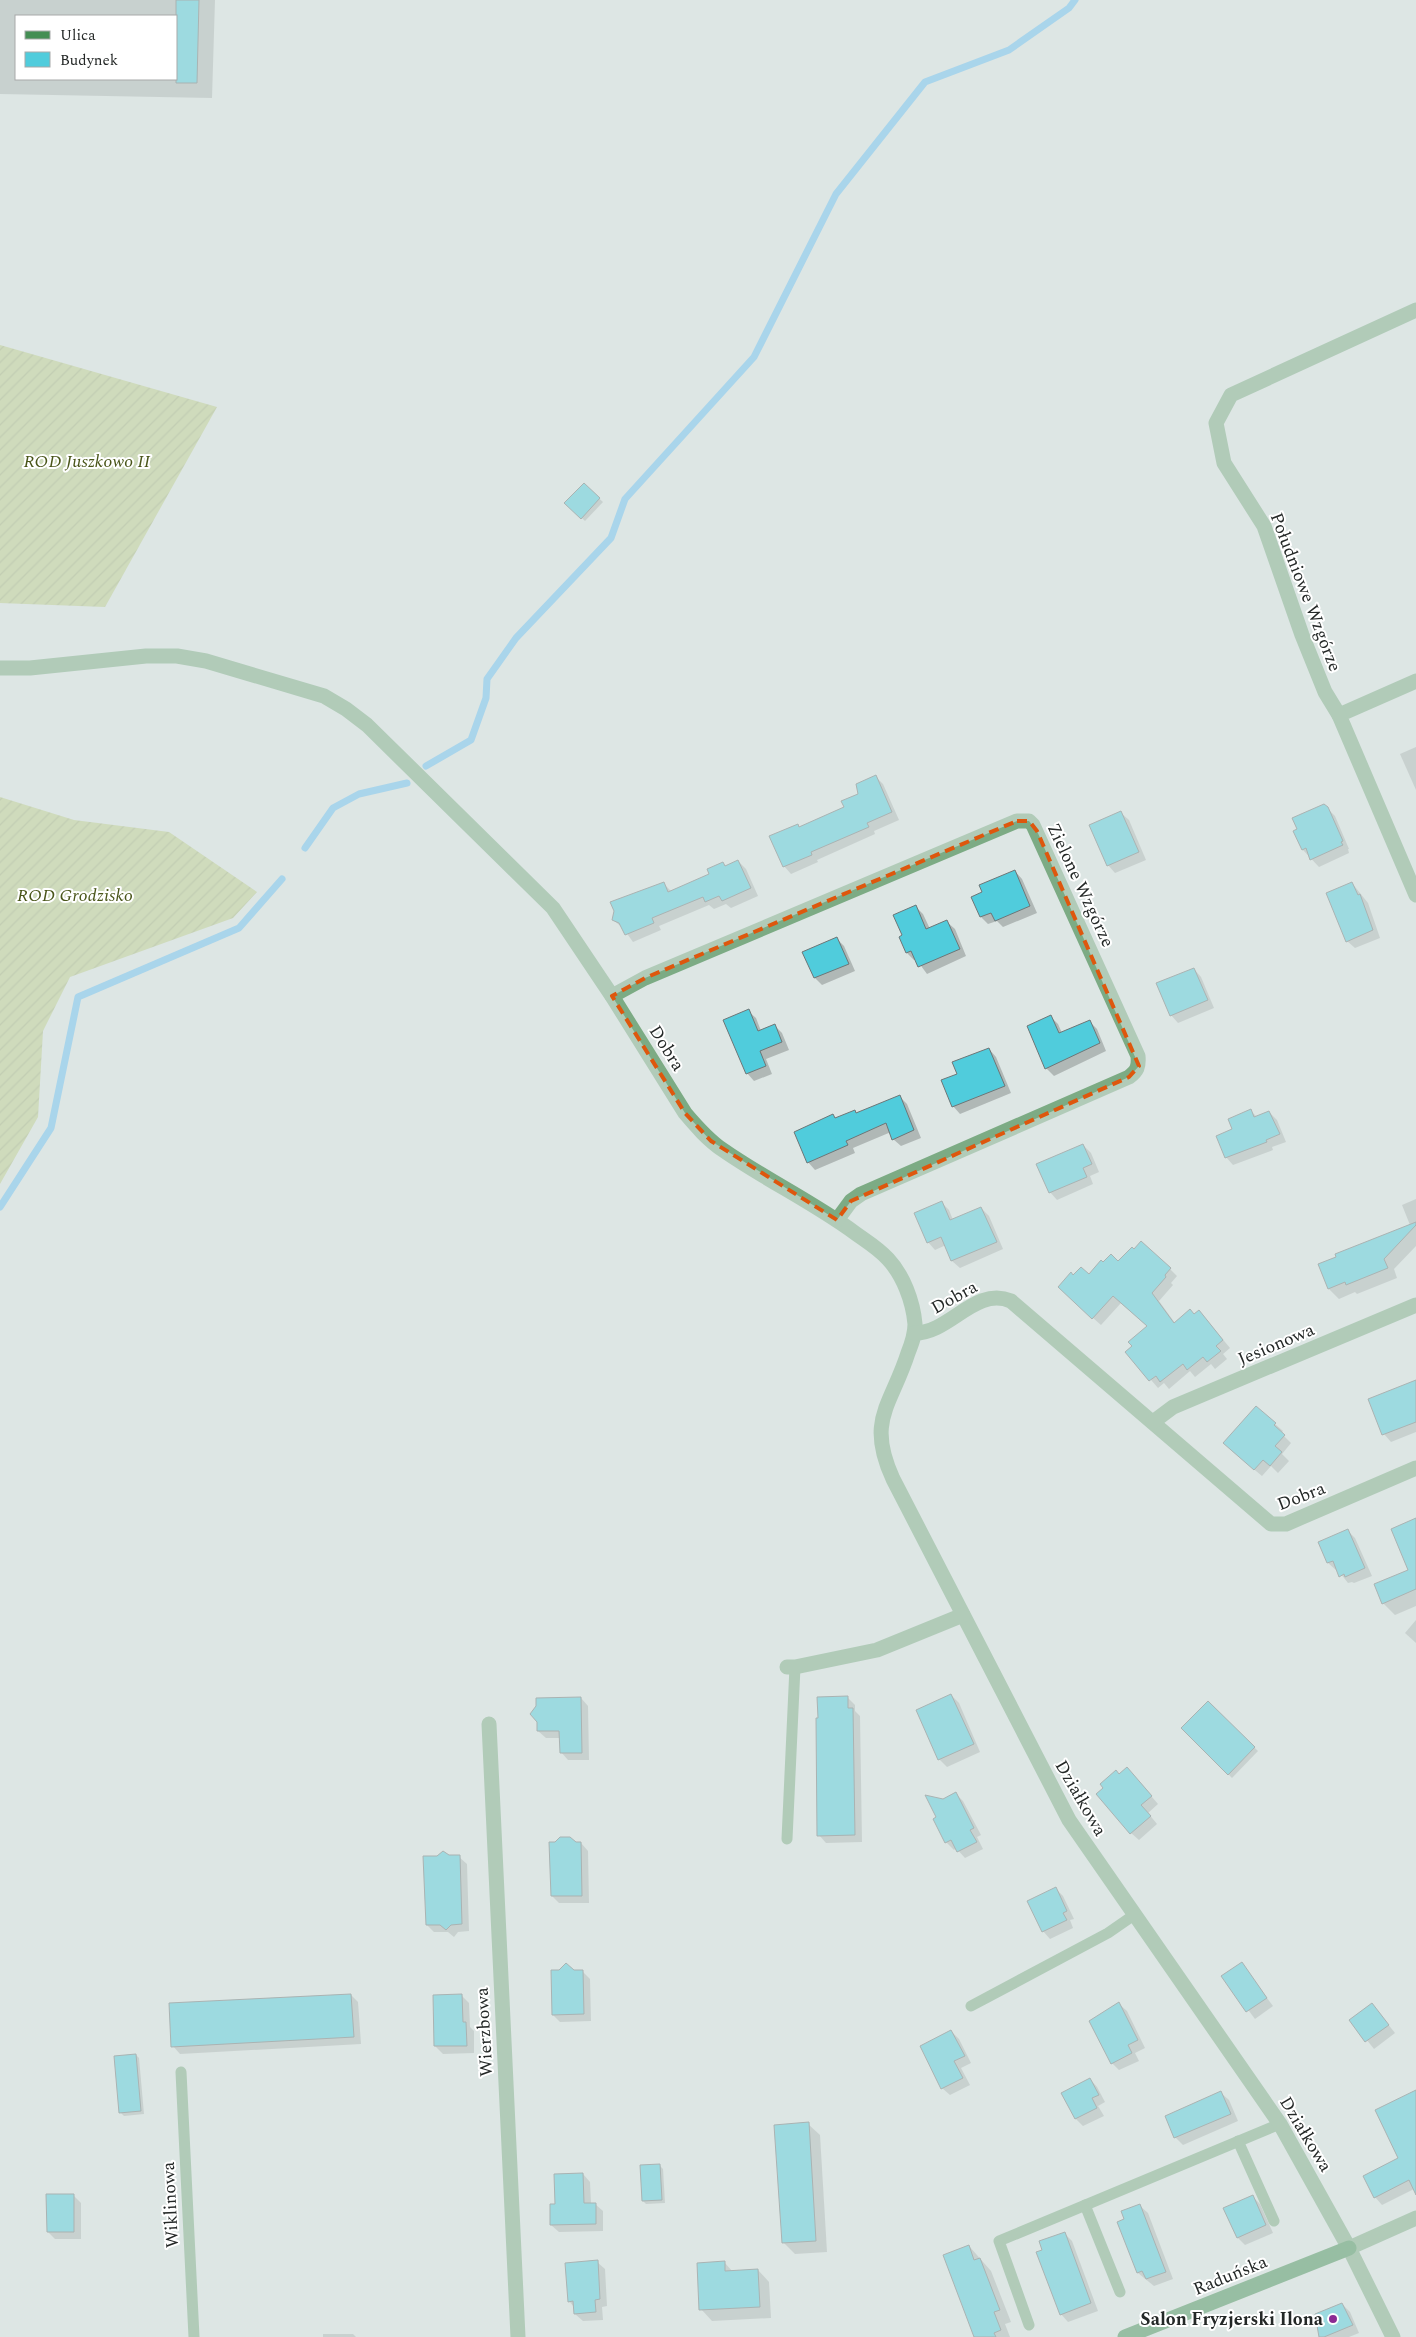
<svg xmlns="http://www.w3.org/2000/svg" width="1416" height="2337" viewBox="0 0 1416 2337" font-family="Spectral,serif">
<defs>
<pattern id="garden-furrows" width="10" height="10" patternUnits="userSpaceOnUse" patternTransform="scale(1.25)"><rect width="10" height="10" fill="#bece8c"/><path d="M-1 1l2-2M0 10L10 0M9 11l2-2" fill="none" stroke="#a3b179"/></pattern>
</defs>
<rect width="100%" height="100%" fill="#dde6e4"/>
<g fill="url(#garden-furrows)">
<path d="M0,345L217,407L105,607L0,603Z"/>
<path d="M0,797L74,820L169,832L257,892L233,918L70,977L43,1031L38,1117L0,1184Z"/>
</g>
<g fill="#0003" fill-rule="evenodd">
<path d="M0,0H215L212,98L0,94ZM16,16H176V79H16Z"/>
<path d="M584,485L603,502L585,521L566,503Z"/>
<path d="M1416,747V790L1400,754Z"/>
<path d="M876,777L883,784L899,820L874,831L875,834L817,860L818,862L791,874L784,866L798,825L800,828L845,808Z"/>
<path d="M1324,805L1335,816L1349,849H1348L1349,853L1319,867L1303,850L1295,832Z"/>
<path d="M1121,813L1129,820L1146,860L1115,873L1108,865Z"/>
<path d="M738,861L746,869L758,896L731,908L726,904L714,909L709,905L659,926L661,930L633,942L623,928L613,920L664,884L671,891L710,875L723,864L726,867Z"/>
<path d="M1015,871L1022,879L1037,913L1003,927L997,921L988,924L981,917L973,898L984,893Z"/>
<path d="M1352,883L1368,903L1380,938L1355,948L1347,941Z"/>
<path d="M916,907L923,914L930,929L947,922L955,929L966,956L927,974L916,959L914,960L907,953L900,938L904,936Z"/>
<path d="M837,939L844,946L855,971L822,985L815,978Z"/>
<path d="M1194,969L1201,977L1214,1008L1178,1023L1171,1015Z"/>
<path d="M748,1011L756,1018L761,1031L774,1025L782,1033L789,1050L766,1059L772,1074L754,1081L747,1073Z"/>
<path d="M1051,1017L1058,1024L1062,1033L1089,1021L1097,1029L1106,1051L1054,1076L1046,1068Z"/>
<path d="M989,1049L996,1057L1011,1093L960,1114L953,1106L959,1075Z"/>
<path d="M899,1096L907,1104L921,1138L901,1146L893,1139L891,1132L853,1148L855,1153L815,1170L808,1162L833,1116L836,1119L857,1114Z"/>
<path d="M1251,1111L1257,1117L1269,1112L1277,1120L1286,1142L1272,1147L1273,1150L1233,1165L1226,1157L1234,1130Z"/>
<path d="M1083,1145L1091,1153L1099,1172L1090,1176L1093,1184L1057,1200L1050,1192Z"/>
<path d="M1416,1199V1246L1394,1269L1397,1278L1357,1294L1355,1292L1339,1299L1329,1289L1410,1225L1402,1205Z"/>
<path d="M941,1202L949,1210L953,1220L981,1208L989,1216L1003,1249L960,1268L952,1261L946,1245L935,1250L928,1242Z"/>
<path d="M1119,1263L1170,1269L1177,1276L1171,1283L1173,1285L1159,1301L1175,1323L1194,1315L1206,1319L1230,1348L1223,1354L1227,1359L1215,1369L1211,1364L1195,1377L1190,1371L1169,1389L1164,1383L1158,1388L1127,1352L1148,1327L1121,1303L1101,1325L1067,1295L1073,1277L1089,1276L1103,1264Z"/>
<path d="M1416,1381V1432L1391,1442L1384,1434Z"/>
<path d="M1256,1407L1283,1431L1281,1433L1291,1443L1282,1454L1289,1461L1278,1473L1271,1466L1262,1476L1232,1451Z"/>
<path d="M1416,1520V1606L1395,1615L1383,1603L1410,1571Z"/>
<path d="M1348,1531L1355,1538L1372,1576L1354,1583L1352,1582L1348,1583L1337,1569L1336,1570L1328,1563Z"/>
<path d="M1416,1620V1643L1405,1633Z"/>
<path d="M951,1695L959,1703L980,1752L947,1767L939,1759Z"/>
<path d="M847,1697L855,1705V1711L860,1716L862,1842L826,1843L819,1835Z"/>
<path d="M581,1698L588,1706L589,1760H568L561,1752L560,1738H546L538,1731Z"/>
<path d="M1208,1703L1258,1751L1232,1778L1183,1728Z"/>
<path d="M1119,1775L1134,1776L1158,1804L1148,1813L1157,1824L1139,1840L1131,1833Z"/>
<path d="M956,1794L963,1801L981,1835L977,1837L983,1849L965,1858L956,1848L954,1850L946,1842L938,1818L943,1801Z"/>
<path d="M575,1843H581L588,1851L589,1903H559L552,1896Z"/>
<path d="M449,1857H459L467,1864L469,1931L458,1932L454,1937L448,1932H434L427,1925Z"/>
<path d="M1055,1888L1063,1896L1074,1919L1070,1920L1073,1928L1050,1939L1043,1931Z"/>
<path d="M1242,1964L1273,2006L1255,2019L1223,1976Z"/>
<path d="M574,1971H582L590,1979L591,2021L560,2022L553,2015Z"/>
<path d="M351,1995L358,2002L361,2044L180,2054L173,2046Z"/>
<path d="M461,1995L469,2003L470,2027L474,2031V2053L443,2054L435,2046Z"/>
<path d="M1119,2004L1127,2011L1145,2048L1135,2053L1139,2061L1119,2070L1112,2063L1105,2011Z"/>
<path d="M1372,2004L1395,2033L1374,2049L1351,2020Z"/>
<path d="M951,2031L959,2039L971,2063L961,2068L970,2085L950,2095L942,2088Z"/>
<path d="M136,2055L139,2058L144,2114L124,2116L120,2112Z"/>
<path d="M1090,2079L1097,2087L1105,2102L1098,2106L1104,2116L1083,2126L1076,2119L1063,2093Z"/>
<path d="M1221,2093L1229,2100L1238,2121L1183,2145L1175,2137Z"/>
<path d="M808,2124L820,2135L827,2252L795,2254L783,2242Z"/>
<path d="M1416,2155V2188L1382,2205L1375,2197Z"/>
<path d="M660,2166L663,2169L665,2203L646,2204L643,2201Z"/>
<path d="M583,2174L590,2182L591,2204H595L603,2211V2231L559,2232L551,2225L556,2205Z"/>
<path d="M73,2195L81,2203V2239H55L48,2232Z"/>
<path d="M1253,2197L1260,2204L1273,2233L1245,2245L1238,2238Z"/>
<path d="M1140,2206L1148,2213L1173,2279L1154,2286L1138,2273Z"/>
<path d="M1064,2233L1072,2241L1098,2311L1068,2322L1061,2314L1044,2251Z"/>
<path d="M969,2246L991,2271L1011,2322L1005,2324L1010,2337H975Z"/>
<path d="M597,2262L605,2269L607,2306L602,2307L603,2320L583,2321L575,2314L574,2307L569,2301Z"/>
<path d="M724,2262L733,2272L758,2270L769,2282L771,2318L712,2321L701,2309Z"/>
<path d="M1342,2304L1350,2312L1359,2333L1349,2337H1320Z"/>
<path d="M323,2334H353L356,2337H323Z"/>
</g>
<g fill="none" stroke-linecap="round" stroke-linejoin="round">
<g stroke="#6bc0f3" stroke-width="7">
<path d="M426,766L471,740L486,698L487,679L516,638L611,538L625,499L754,357L836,194L925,82L1009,50L1069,8L1075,0"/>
<path d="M305,848L333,808L359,794L407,783"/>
<path d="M0,1207L51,1128L78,997L239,928L282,879"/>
</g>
</g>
<g fill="#50ccdc" stroke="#6d7677">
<path d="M176,0H199L197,83H176Z"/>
<path d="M584,483L600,498L581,519L564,503Z"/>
<path d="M876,775L892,812L867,823L869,827L811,852L812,855L783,867L769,836L798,824L799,827L844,807L841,801L858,794L856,784Z"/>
<path d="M1324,804L1328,807L1343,841L1341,842L1343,845L1310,860L1306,848L1302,850L1293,831L1297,829L1292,818Z"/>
<path d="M1121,811L1139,852L1107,866L1089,825Z"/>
<path d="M738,860L751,888L722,901L719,896L705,902L703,897L652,918L654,923L625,935L619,923L612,920L614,911L610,902L664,882L668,892L709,874L707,869L723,862L725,866Z"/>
<path d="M1015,870L1030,906L995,921L991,913L980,917L971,897L982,892L979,885Z"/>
<path d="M1352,882L1358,895L1360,894L1373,930L1346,942L1326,893Z"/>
<path d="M916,905L926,929L947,920L960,949L918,967L911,951L906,953L899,937L902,935L893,915Z"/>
<path d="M837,937L849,964L814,978L802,952Z"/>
<path d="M1194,968L1208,1000L1170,1016L1156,983Z"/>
<path d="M749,1009L758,1031L775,1024L782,1042L760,1051L766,1066L746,1074L723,1020Z"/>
<path d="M1051,1015L1059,1033L1090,1020L1100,1043L1045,1069L1027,1026Z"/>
<path d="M989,1048L1005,1086L952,1107L941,1080L957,1074L952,1062Z"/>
<path d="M900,1095L914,1130L892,1140L886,1123L846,1141L848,1145L807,1163L794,1132L833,1114L835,1118L855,1110L856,1113Z"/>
<path d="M1251,1109L1254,1117L1269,1111L1280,1134L1266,1140L1267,1142L1225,1158L1216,1136L1232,1129L1228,1119Z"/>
<path d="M1083,1144L1092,1164L1083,1168L1087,1177L1049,1193L1036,1164Z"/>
<path d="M942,1201L950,1220L981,1207L997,1242L951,1261L941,1237L927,1243L914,1213Z"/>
<path d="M1416,1222V1225L1384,1259L1388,1268L1346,1285L1345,1282L1328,1289L1318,1264L1336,1257L1335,1254Z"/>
<path d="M1141,1241L1171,1268L1165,1275L1166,1277L1152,1293L1174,1323L1190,1309L1194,1314L1199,1310L1223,1340L1216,1346L1221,1351L1207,1362L1203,1357L1187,1370L1183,1364L1160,1382L1156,1376L1149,1381L1125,1352L1132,1346L1128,1342L1147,1326L1113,1296L1092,1319L1058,1287L1071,1272L1073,1275L1081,1267L1089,1274L1101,1260L1103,1262L1111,1254L1118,1261L1132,1247L1134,1249Z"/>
<path d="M1416,1380V1422L1382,1435L1368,1399Z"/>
<path d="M1256,1406L1276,1423L1274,1425L1285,1435L1275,1446L1282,1452L1270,1466L1263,1460L1254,1470L1223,1443Z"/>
<path d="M1416,1518V1589L1382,1604L1374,1584L1408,1570L1391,1529Z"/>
<path d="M1348,1529L1365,1568L1345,1577L1344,1574L1339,1577L1333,1561L1327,1563L1318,1542Z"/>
<path d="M951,1694L974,1744L938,1760L916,1710Z"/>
<path d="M848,1696V1708H853L855,1835L817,1836L816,1718H818L817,1697Z"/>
<path d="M581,1697L582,1753H560L559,1731H537V1722L530,1714L536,1706V1698Z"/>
<path d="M1208,1701L1255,1747L1228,1775L1181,1728Z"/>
<path d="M1127,1767L1152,1796L1141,1805L1151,1816L1130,1834L1096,1794L1103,1788L1100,1784L1116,1770L1119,1774Z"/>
<path d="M956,1792L974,1828L970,1830L977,1842L957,1852L951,1840L945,1843L933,1819L936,1817L925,1795L943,1799Z"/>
<path d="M560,1837H570L576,1842H581L582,1896H551L549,1842H555Z"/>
<path d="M443,1851L449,1855H460L462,1924L451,1925L446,1930L440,1925H426L423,1856H437Z"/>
<path d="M1056,1887L1067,1911L1063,1913L1067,1920L1042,1932L1027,1901Z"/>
<path d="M1242,1962L1267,1998L1246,2012L1221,1976Z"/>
<path d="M566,1963L574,1970H583L584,2014L552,2015L551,1970H559Z"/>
<path d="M351,1994L354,2037L171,2047L169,2003Z"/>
<path d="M462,1994L463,2022H466L467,2046H434L433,1995Z"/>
<path d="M1119,2002L1138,2040L1128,2045L1132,2053L1111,2064L1089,2021Z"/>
<path d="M1372,2003L1389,2025L1365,2042L1349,2020Z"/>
<path d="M951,2030L965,2056L954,2061L963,2078L941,2089L920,2046Z"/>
<path d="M136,2054L141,2111L119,2113L114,2056Z"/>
<path d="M1090,2078L1099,2095L1092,2098L1097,2108L1075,2119L1061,2093Z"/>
<path d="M1416,2090V2195L1409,2180L1374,2198L1363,2176L1398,2158L1375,2110Z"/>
<path d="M1221,2091L1231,2114L1174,2138L1165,2116Z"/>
<path d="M809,2122L816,2241L782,2243L774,2125Z"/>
<path d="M660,2164L662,2200L642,2201L640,2165Z"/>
<path d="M583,2173L584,2203H596V2224L550,2225V2204H555L554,2174Z"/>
<path d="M46,2194H74V2232H47Z"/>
<path d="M1253,2195L1266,2225L1237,2238L1223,2208Z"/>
<path d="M1140,2204L1166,2272L1146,2279L1142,2271L1137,2273L1117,2222L1124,2219L1121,2211Z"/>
<path d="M1065,2232L1091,2303L1060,2315L1036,2252L1042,2250L1039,2241Z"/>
<path d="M969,2245L974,2260L980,2258L1000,2310L994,2312L1001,2330L994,2333L996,2337H974L943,2255Z"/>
<path d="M598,2260L600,2299L595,2300L596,2312L574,2314L573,2301L568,2302L565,2263Z"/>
<path d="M725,2261V2271L758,2269L760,2307L699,2310L697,2263Z"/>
<path d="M1342,2303L1353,2325L1324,2337H1319L1315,2314Z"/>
</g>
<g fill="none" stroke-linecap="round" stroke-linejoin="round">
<g stroke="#7cab84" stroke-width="11">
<path d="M787,1839L795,1667"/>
<path d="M971,2006L1108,1933L1134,1915"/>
<path d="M181,2072L194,2337"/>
<path d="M1238,2141L1274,2221"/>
<path d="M1085,2205L1120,2292"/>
<path d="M1029,2325L999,2241L1280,2124"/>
</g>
<g stroke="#7cab84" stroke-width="15">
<path d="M0,668H30L146,656H177L206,661L324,696L346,709L367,725L553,908L612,996L685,1113C696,1126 708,1140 723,1150C766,1180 813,1202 855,1233C866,1241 878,1248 888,1259C903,1275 913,1301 915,1324C915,1335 912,1343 908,1353C891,1406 866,1420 893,1479L1069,1820L1280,2124L1349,2248L1393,2337"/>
<path d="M1416,681L1339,715L1416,895"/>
<path d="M1339,715L1325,692L1302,635L1264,526L1224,463L1216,423L1231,395L1416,310"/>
<path d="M612,996L645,978L1017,821H1029L1033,825L1138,1056C1139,1067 1137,1071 1129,1077L861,1194L851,1201L837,1220"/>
<path d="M915,1333C950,1333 975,1286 1011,1301L1271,1524H1286L1416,1468"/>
<path d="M1153,1422L1173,1407L1416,1305"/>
<path d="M787,1667H795L877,1650L963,1615"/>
<path d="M489,1724L518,2337"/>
<path d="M1349,2248L1416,2218"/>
</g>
<path stroke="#448e54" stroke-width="15" d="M1125,2337L1349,2248"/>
</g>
<path d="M0 0H1416V2337H0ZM1017,821H1029L1037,831L1139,1066L1129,1077L851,1201L837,1220L711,1141L685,1113L612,996L645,978Z" fill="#dde6e4" fill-opacity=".55" fill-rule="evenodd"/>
<path fill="none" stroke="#de570d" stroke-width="4" stroke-dasharray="10 6" stroke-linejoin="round" d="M1017,821H1029L1037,831L1139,1066L1129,1077L851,1201L837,1220L711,1141L685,1113L612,996L645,978Z"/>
<circle fill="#8b2b93" stroke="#fff" stroke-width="2" cx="1333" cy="2319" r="5"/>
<g text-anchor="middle" stroke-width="4" stroke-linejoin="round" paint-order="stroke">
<g font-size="18" font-style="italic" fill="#495519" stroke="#fff">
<text x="87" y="467">ROD Juszkowo II</text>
<text x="75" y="901">ROD Grodzisko</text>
</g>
<g font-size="18" fill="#242827" stroke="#fff">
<text transform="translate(1306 592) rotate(69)" y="6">Południowe Wzgórze</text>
<text transform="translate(1081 885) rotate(65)" y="6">Zielone Wzgórze</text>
<text transform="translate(667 1048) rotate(58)" y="6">Dobra</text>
<text transform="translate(954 1297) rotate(-29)" y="6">Dobra</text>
<text transform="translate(1276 1344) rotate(-23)" y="6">Jesionowa</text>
<text transform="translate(1301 1496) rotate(-21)" y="6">Dobra</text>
<text transform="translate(1081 1798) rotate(60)" y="6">Działkowa</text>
<text transform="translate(484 2032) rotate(-93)" y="6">Wierzbowa</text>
<text transform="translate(1306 2134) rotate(59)" y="6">Działkowa</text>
<text transform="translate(170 2205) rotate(-93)" y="6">Wiklinowa</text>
<text transform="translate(1230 2275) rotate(-22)" y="6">Raduńska</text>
</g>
<g font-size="18" font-weight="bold" fill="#242827" stroke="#fff" text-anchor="end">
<text x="1323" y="2325">Salon Fryzjerski Ilona</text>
</g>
</g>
<rect x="15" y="15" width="162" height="65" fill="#ffffff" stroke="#a7a9a9"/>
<rect x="25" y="31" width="25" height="8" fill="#448e54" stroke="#a7a9a9"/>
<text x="60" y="40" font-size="15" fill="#242827">Ulica</text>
<rect x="25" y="52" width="25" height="15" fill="#50ccdc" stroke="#a7a9a9"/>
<text x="60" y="65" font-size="15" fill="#242827">Budynek</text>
</svg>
